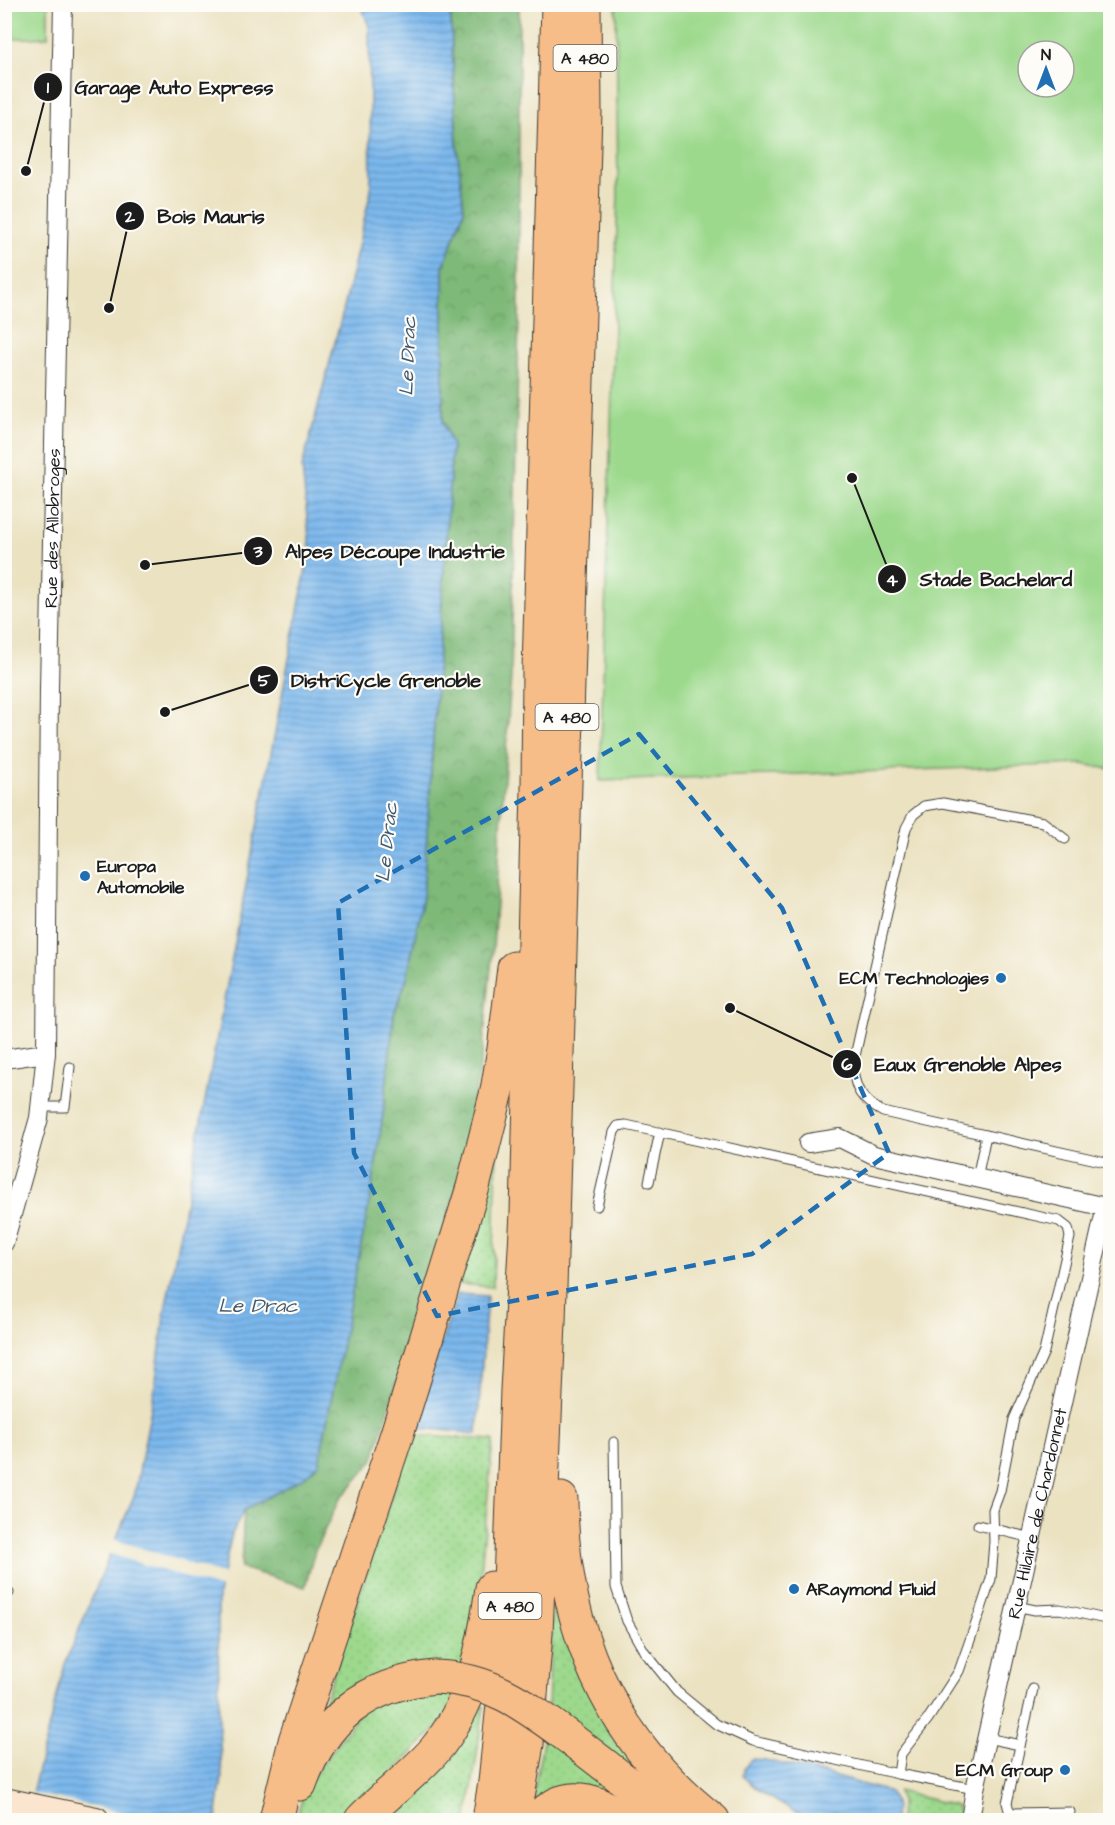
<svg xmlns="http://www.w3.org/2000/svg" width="1115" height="1825" viewBox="0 0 1115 1825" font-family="'Architects Daughter',sans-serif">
<defs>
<pattern id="grass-dots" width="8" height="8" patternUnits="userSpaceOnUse" patternTransform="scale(1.5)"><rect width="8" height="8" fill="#9dd98d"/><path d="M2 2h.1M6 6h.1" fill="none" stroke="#87ba79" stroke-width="1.8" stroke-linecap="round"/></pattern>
<pattern id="forest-crowns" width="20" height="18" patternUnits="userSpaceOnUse" patternTransform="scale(1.5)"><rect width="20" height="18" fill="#7eb978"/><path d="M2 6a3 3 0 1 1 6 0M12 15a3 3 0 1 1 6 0" fill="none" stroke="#6c9e67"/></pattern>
<pattern id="water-rules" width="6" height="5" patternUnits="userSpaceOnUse" patternTransform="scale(1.5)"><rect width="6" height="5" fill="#7bb8ed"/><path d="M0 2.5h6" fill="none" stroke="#6495bf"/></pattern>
</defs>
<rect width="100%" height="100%" fill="#fdfcf7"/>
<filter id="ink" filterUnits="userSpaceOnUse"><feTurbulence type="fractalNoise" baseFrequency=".0167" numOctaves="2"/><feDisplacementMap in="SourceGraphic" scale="12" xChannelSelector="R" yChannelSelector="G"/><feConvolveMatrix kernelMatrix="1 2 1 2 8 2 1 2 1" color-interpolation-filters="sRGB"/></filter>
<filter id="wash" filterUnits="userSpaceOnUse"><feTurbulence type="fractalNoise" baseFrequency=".008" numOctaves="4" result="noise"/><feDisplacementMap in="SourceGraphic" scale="24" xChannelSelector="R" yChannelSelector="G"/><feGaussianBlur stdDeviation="1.35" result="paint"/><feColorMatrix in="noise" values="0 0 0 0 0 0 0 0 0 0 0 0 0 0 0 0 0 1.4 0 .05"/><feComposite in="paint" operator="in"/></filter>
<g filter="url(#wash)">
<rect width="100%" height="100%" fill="#ebe2c1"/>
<g fill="url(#grass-dots)" stroke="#5c7a54" stroke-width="1.5">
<path d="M497,1152L493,1287L459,1284Z"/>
<path d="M411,1435L493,1440L478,1604L463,1665L317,1725Z"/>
<path d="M555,1563L585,1665L700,1820L548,1706Z"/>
<path d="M455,1687L452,1712L346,1820H295L307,1785L365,1706Z"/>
<path d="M476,1706H484L467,1820H388L432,1773Z"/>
<path d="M545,1731L626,1803L532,1801Z"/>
<path d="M898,1791L956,1806L962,1820H900L901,1803Z"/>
</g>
<path fill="url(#forest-crowns)" stroke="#4d6a4a" stroke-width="1.5" d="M450,5H519V315L511,675L493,948L482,1056L460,1177L373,1461L339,1500L315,1550L305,1587L241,1568L244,1510L272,1493L372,1189L384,1107L394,1014L407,978L423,896L452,446L443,422V268L464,211L457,145Z"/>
<g fill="#9dd98d" stroke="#5c7a54" stroke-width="1.5" fill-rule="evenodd">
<path d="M4,5H48V37L5,39Z"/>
<path d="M616,5H1110V769L1082,764L600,781L618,192ZM1028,51H1064V87H1028Z"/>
</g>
<g fill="url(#water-rules)" stroke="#4c6a84" stroke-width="1.5">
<path d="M361,5H450L457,145L464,211L443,268V422L452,445L423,896L407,978L394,1014L384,1107L372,1189L319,1463L303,1478L244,1510L232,1534L218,1595L219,1725L222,1778L216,1820H25L65,1664L135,1493L155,1387L164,1316L310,548L302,467L345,304L371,190L369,27Z"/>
<path d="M458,1294L487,1296L477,1434L412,1427Z"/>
<path d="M751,1759L765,1760L823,1773L889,1792C897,1802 897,1808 894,1820C870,1821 844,1823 819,1820C801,1819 755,1790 743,1776L744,1769Z"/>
</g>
<g fill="#ebe2c1">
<path d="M113,1539L225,1575L222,1589L107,1553Z"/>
<path d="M29,1792L157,1820H22Z"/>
</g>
</g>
<g filter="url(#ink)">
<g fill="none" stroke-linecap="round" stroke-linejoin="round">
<g stroke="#3b3a35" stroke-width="11">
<g id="service">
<path d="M1065,839L1043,822L943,803L924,806L913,815L906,828L853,1065C854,1089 861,1100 883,1112L1110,1163"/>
<path d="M41,1107H65L70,1067"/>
<path d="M977,1178L986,1135"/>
<path d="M649,1182L660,1132"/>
<path d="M597,1206L614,1132L618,1126L626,1125L1059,1221L1068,1228L1070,1237L1044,1352L1014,1419L1000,1491L993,1510L994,1542L991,1579L980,1612L959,1671L928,1719L901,1754L898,1774"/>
<path d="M1106,1207L1110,1180"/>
<path d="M614,1442L616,1587L627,1621L644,1651L677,1692L716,1724L753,1741L898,1774L975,1789"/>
<path d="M978,1525L1032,1538"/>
<path d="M4,1591L9,1593"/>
<path d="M1016,1606L1035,1610L1060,1609L1110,1620"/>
<path d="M1033,1689L1007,1803L1009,1810L1013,1813L1070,1812"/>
<path d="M987,1738L1020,1745"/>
</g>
</g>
<g stroke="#3b3a35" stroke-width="20">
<g id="minor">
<path d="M4,1059L46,1053"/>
<path d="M808,1143L840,1138L874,1155L1110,1208"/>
<path id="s1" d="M4,1243L39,1118L46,1053L49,688L63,4"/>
<path id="s2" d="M970,1820L975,1789L1106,1207"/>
</g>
</g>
<g stroke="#3b3a35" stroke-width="28">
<path id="secondary" d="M4,1801L96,1820"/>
</g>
<g stroke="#3b3a35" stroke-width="35">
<g id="motorway">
<path d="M561,1499C562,1630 609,1739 713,1820"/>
<path d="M567,1736L676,1820"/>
<path d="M300,1784C323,1719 365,1684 435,1677"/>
<path d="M276,1820L295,1741L397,1434L473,1187L497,1091L504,1049L514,968"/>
<path d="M361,1820C384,1796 412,1776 434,1751C473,1705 484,1646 492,1588"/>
<path d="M489,1820L495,1782L507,1666L517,1390L527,1213L538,789L539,670L558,4"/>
<path d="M514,1820L527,1744L536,1633L549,1322L585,112L584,4"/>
<path d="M537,1820C567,1785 597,1802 631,1820"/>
</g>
</g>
<use href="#service" stroke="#fff" stroke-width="9"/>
<use href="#minor" stroke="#fff" stroke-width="18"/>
<use href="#secondary" stroke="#fce5cf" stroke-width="26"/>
<use href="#motorway" stroke="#f7bd88" stroke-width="33"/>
<g stroke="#3b3a35" stroke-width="35" stroke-linecap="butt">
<path id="motorway-bridge" d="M435,1677C489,1678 525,1705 567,1736"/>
</g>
<use href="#motorway-bridge" stroke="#f7bd88" stroke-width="33"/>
</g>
</g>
<path fill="none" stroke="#1f6fb2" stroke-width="4.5" stroke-dasharray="12 8" stroke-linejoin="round" d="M639,734L782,908L889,1153L752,1254L437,1316L354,1153L338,903Z"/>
<g fill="#1f6fb2" stroke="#fdfcf7" stroke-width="2">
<circle cx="85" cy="876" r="6"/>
<circle cx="1001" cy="978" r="6"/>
<circle cx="794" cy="1589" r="6"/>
<circle cx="1065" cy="1770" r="6"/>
</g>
<g text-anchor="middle" stroke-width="4.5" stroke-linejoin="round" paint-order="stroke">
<g fill="#fdfcf7" stroke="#605f5e" stroke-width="1.5">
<rect x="553.5" y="45" width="63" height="26" rx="4.5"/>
<rect x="535.5" y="704" width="63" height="26" rx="4.5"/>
<rect x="478.5" y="1593" width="63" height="26" rx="4.5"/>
</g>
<g font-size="16" font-weight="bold" fill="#1c1c1c">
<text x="585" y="64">A 480</text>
<text x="567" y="723">A 480</text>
<text x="510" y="1612">A 480</text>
</g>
<g font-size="18" fill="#1c1c1c" stroke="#fdfcf7">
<text dy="6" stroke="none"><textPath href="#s1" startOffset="720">Rue des Allobroges</textPath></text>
<text dy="6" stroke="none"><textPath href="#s2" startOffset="314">Rue Hilaire de Chardonnet</textPath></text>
</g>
<g font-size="18" font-weight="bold" fill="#1c1c1c" stroke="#fdfcf7" text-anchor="start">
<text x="97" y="872">Europa<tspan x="97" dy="21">Automobile</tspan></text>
<text x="989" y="984" text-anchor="end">ECM Technologies</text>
<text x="806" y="1595">ARaymond Fluid</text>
<text x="1053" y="1776" text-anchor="end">ECM Group</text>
</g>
<g font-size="20" font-style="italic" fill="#425a70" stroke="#fdfcf7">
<text transform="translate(407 356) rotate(-88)" y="7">Le Drac</text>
<text transform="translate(386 842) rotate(-84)" y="7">Le Drac</text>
<text x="258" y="1312">Le Drac</text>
</g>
</g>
<path fill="none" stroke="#1c1c1c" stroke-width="2" d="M26 171L48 87M109 308L130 216M145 565L258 551M852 478L892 579M165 712L264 680M730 1008L847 1064"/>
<g fill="#1c1c1c" stroke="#fdfcf7" stroke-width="2">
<circle cx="26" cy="171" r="6"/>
<circle cx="109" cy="308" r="6"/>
<circle cx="145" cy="565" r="6"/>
<circle cx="852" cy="478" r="6"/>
<circle cx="165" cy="712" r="6"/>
<circle cx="730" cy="1008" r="6"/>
<circle cx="48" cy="87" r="15"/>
<circle cx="130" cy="216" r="15"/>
<circle cx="258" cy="551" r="15"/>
<circle cx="892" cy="579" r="15"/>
<circle cx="264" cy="680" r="15"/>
<circle cx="847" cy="1064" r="15"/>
</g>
<g font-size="18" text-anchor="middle" font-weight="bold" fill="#fff">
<text x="48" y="93">1</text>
<text x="130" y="222">2</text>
<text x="258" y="557">3</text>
<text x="892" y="586">4</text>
<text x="264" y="686">5</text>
<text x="847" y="1070">6</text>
</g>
<g font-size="20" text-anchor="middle" font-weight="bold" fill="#1c1c1c" stroke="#fdfcf7" stroke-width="4.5" stroke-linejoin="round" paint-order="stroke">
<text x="174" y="94">Garage Auto Express</text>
<text x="211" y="223">Bois Mauris</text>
<text x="395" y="558">Alpes Découpe Industrie</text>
<text x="996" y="586">Stade Bachelard</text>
<text x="386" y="687">DistriCycle Grenoble</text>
<text x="968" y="1071">Eaux Grenoble Alpes</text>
</g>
<rect width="1115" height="1825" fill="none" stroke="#fdfcf7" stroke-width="24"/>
<g transform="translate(1046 69)"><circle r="28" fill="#fdfcf7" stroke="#a3a29f" stroke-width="1.5"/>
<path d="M0-4.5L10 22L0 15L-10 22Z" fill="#1f6fb2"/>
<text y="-9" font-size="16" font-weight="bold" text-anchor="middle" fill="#1c1c1c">N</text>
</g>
</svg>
